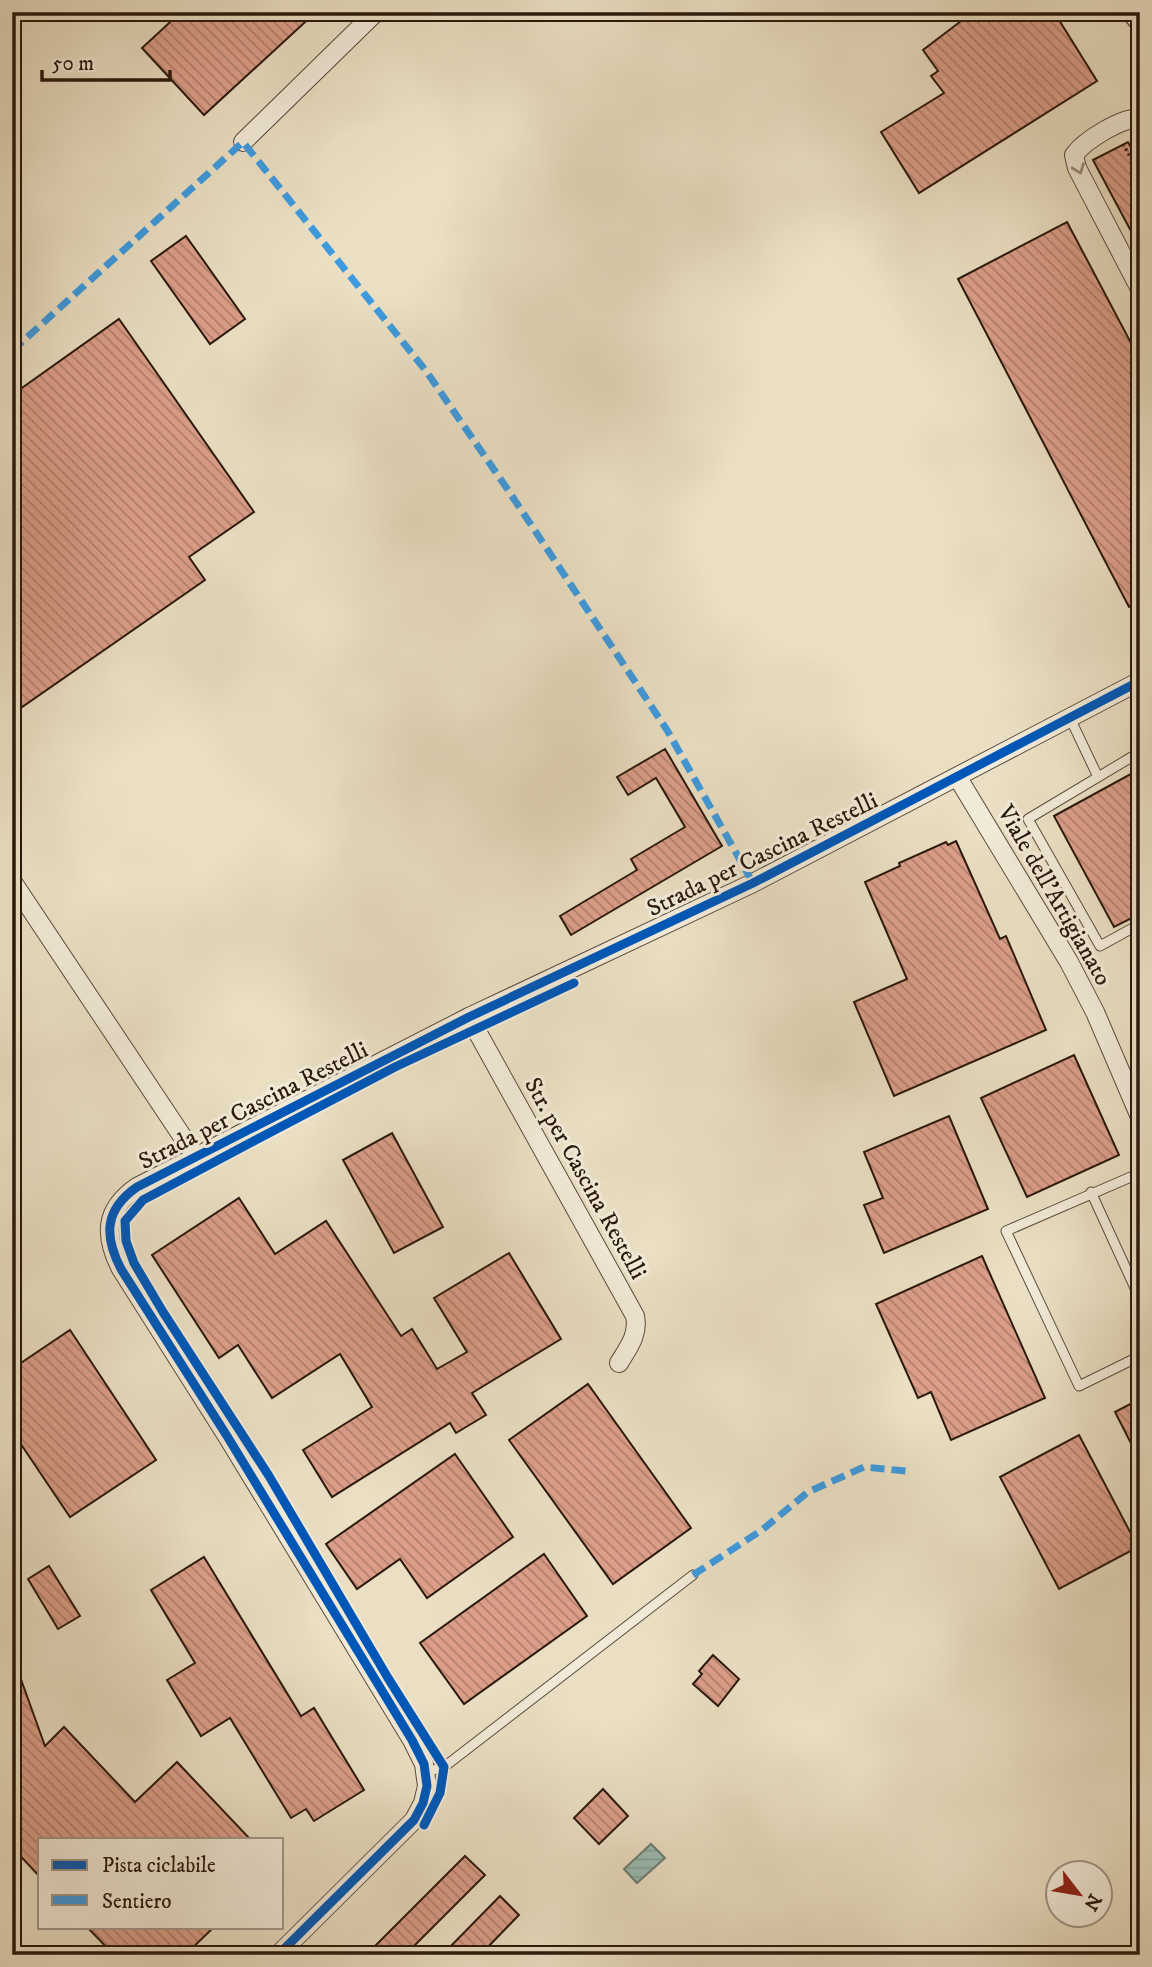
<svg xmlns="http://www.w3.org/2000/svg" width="1152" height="1967" viewBox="0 0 1152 1967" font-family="'IM FELL DW Pica',serif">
<defs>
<pattern id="water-rules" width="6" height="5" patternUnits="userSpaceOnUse" patternTransform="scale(1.75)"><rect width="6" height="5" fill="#98bdb4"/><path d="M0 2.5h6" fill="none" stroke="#83a29a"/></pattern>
<pattern id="building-back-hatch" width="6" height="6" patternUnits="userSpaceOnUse" patternTransform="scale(1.75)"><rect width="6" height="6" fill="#dc9e89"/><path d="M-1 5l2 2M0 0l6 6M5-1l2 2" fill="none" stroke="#b3806e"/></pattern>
</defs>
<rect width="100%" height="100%" fill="#eadfc3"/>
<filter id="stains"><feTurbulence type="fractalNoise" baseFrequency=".00286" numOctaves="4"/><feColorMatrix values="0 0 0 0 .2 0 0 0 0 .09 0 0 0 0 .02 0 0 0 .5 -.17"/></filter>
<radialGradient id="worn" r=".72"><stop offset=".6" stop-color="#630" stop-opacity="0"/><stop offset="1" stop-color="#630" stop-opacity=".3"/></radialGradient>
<path fill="url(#water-rules)" stroke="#6c7b71" stroke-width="2" d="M651,1844L665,1858L637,1883L624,1869Z"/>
<g fill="url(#building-back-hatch)" stroke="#2a180c" stroke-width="2">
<path d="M181,12H316L204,115L142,48Z"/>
<path d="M973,12H1054L1097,81L919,193L881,132L944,93L931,76L938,71L923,50Z"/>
<path d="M1128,142L1140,164V248L1093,160Z"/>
<path d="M1067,222L1140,360V601L1129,607L958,279Z"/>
<path d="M186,236L245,319L210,344L151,261Z"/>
<path d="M119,319L254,512L189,557L205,580L12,714V395Z"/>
<path d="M665,749L722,846L571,935L560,916L637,870L631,859L685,827L656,778L628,795L617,777Z"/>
<path d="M1140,769V914L1114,927L1054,816Z"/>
<path d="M956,841L1000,939L1006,936L1046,1030L894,1096L854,1002L907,979L865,882L900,866L899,863L946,842L948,845Z"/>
<path d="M1074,1055L1119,1155L1027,1197L981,1098Z"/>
<path d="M949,1116L988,1209L884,1253L864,1205L883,1198L864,1152Z"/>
<path d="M392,1133L443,1227L394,1253L343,1160Z"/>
<path d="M239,1198L275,1254L326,1221L401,1336L412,1329L437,1369L467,1352L434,1298L509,1253L561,1339L472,1393L486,1415L456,1433L450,1423L332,1497L303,1450L372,1407L340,1354L272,1398L238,1345L219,1358L152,1255Z"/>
<path d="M982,1256L1045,1398L951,1440L931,1392L918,1398L876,1304Z"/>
<path d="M70,1330L156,1460L70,1517L12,1431V1369Z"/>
<path d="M588,1384L691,1528L613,1584L509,1440Z"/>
<path d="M1140,1399V1461L1115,1412Z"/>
<path d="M1079,1435L1138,1547L1059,1589L1000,1477Z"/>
<path d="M455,1454L513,1537L427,1598L400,1559L357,1589L326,1544Z"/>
<path d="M544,1554L587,1616L464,1704L420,1643Z"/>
<path d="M204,1557L301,1716L314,1708L364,1790L314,1821L306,1809L291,1818L230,1718L201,1736L167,1680L195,1663L151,1590Z"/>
<path d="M49,1566L80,1616L58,1629L28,1579Z"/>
<path d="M713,1655L739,1679L718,1706L693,1684L702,1674L699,1671Z"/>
<path d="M14,1660L45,1746L64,1727L135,1802L177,1762L250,1839H40V1877L12,1847V1661Z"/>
<path d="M603,1789L628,1816L599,1844L574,1818Z"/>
<path d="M465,1856L485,1875L405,1955H382L374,1947Z"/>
<path d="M500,1896L519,1915L483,1952L481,1955H442Z"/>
<path d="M87,1927H214L185,1955H114Z"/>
</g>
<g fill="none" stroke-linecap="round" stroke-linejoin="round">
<g stroke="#5a4a3a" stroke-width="11">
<g id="service">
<path d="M1070,718L1098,777"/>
<path d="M1140,752L1028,819L1100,946L1140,924"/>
<path d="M1140,1173L1006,1231L1079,1386L1140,1356"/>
<path d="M1091,1192L1140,1299"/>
<path d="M426,1772L444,1767L693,1575"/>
</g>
</g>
<g stroke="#5a4a3a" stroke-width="20">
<g id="minor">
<path d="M1140,118C1121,118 1085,140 1074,155L1077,168L1140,289"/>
<path d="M243,142L376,12"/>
<path d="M958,778L1069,962L1095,1012L1140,1117"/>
<path d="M12,881L196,1157"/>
<path d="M469,1017L635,1316C639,1335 628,1348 619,1363"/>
<path d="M278,1955L414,1820L423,1803L427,1786L424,1764L412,1740L227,1436L121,1269C104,1236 104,1210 137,1187L469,1017L753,883L1140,681"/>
</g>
</g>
<g stroke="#5a4a3a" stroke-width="24">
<path id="tertiary" d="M1133,12L1140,21"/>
</g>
<path stroke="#2a180c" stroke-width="3.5" stroke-dasharray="2 3.5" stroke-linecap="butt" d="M1123,144L1140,174"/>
<use href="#service" stroke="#f1ead8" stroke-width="9"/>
<use href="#minor" stroke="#f1ead8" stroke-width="18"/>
<use href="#tertiary" stroke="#f1ead8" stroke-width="21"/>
<g stroke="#3d9ade" stroke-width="7" stroke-dasharray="14 7" stroke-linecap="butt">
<path d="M12,351L243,142L426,371L508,490L667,730L753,883"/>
<path d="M693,1575L762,1530L808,1492L864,1467L906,1471"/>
</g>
<g stroke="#f1ead8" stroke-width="13">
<g id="cycleway">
<path d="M424,1825L440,1793L444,1767L388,1678L269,1476L163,1312L134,1263L126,1241L125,1221L143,1200L250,1143L395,1067L574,983"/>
<path d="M278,1955L414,1820L423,1803L427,1786L424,1764L412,1740L227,1436L121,1269C104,1236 104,1210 137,1187L469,1017L753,883L1140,681"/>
</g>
</g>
<use href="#cycleway" stroke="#0057b8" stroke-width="9"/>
</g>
<defs><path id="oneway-chevron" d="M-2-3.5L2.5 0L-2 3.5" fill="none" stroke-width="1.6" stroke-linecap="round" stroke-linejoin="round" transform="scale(1.75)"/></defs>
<use stroke="#978c7c" href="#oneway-chevron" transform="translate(1079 169) rotate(69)"/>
<g text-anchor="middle" stroke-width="6" stroke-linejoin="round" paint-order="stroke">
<g font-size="24" fill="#2a180c" stroke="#f1ead8">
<text transform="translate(762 854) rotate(-26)" y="8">Strada per Cascina Restelli</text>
<text transform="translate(1055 895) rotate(60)" y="8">Viale dell'Artigianato</text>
<text transform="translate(253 1105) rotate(-27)" y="8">Strada per Cascina Restelli</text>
<text transform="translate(586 1178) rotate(61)" y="8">Str. per Cascina Restelli</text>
</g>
</g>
<rect width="1152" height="1967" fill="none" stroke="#eadfc3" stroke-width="42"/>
<rect x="14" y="14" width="1124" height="1939" fill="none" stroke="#2a180c" stroke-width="3.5"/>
<rect x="21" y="21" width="1110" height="1925" fill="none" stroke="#2a180c" stroke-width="2"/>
<rect x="38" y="1838" width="245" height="91" fill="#f1ead8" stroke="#a19686" stroke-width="2"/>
<rect x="52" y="1860" width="35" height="10" fill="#0057b8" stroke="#a19686" stroke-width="2"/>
<text x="102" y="1872" font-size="21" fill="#2a180c">Pista ciclabile</text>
<rect x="52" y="1895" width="35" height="10" fill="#3d9ade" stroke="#a19686" stroke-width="2"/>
<text x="102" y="1908" font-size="21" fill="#2a180c">Sentiero</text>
<g transform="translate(1079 1894) rotate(121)"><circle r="33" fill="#f1ead8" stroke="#a19686" stroke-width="2"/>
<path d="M0-5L12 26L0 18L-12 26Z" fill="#8f2418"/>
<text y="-10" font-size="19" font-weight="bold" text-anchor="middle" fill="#2a180c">N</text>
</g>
<path d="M42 70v10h128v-10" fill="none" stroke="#2a180c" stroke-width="3.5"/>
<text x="52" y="70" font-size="21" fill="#2a180c" stroke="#f1ead8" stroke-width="5" paint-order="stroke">50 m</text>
<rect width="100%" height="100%" filter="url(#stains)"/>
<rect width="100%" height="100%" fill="url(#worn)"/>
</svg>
